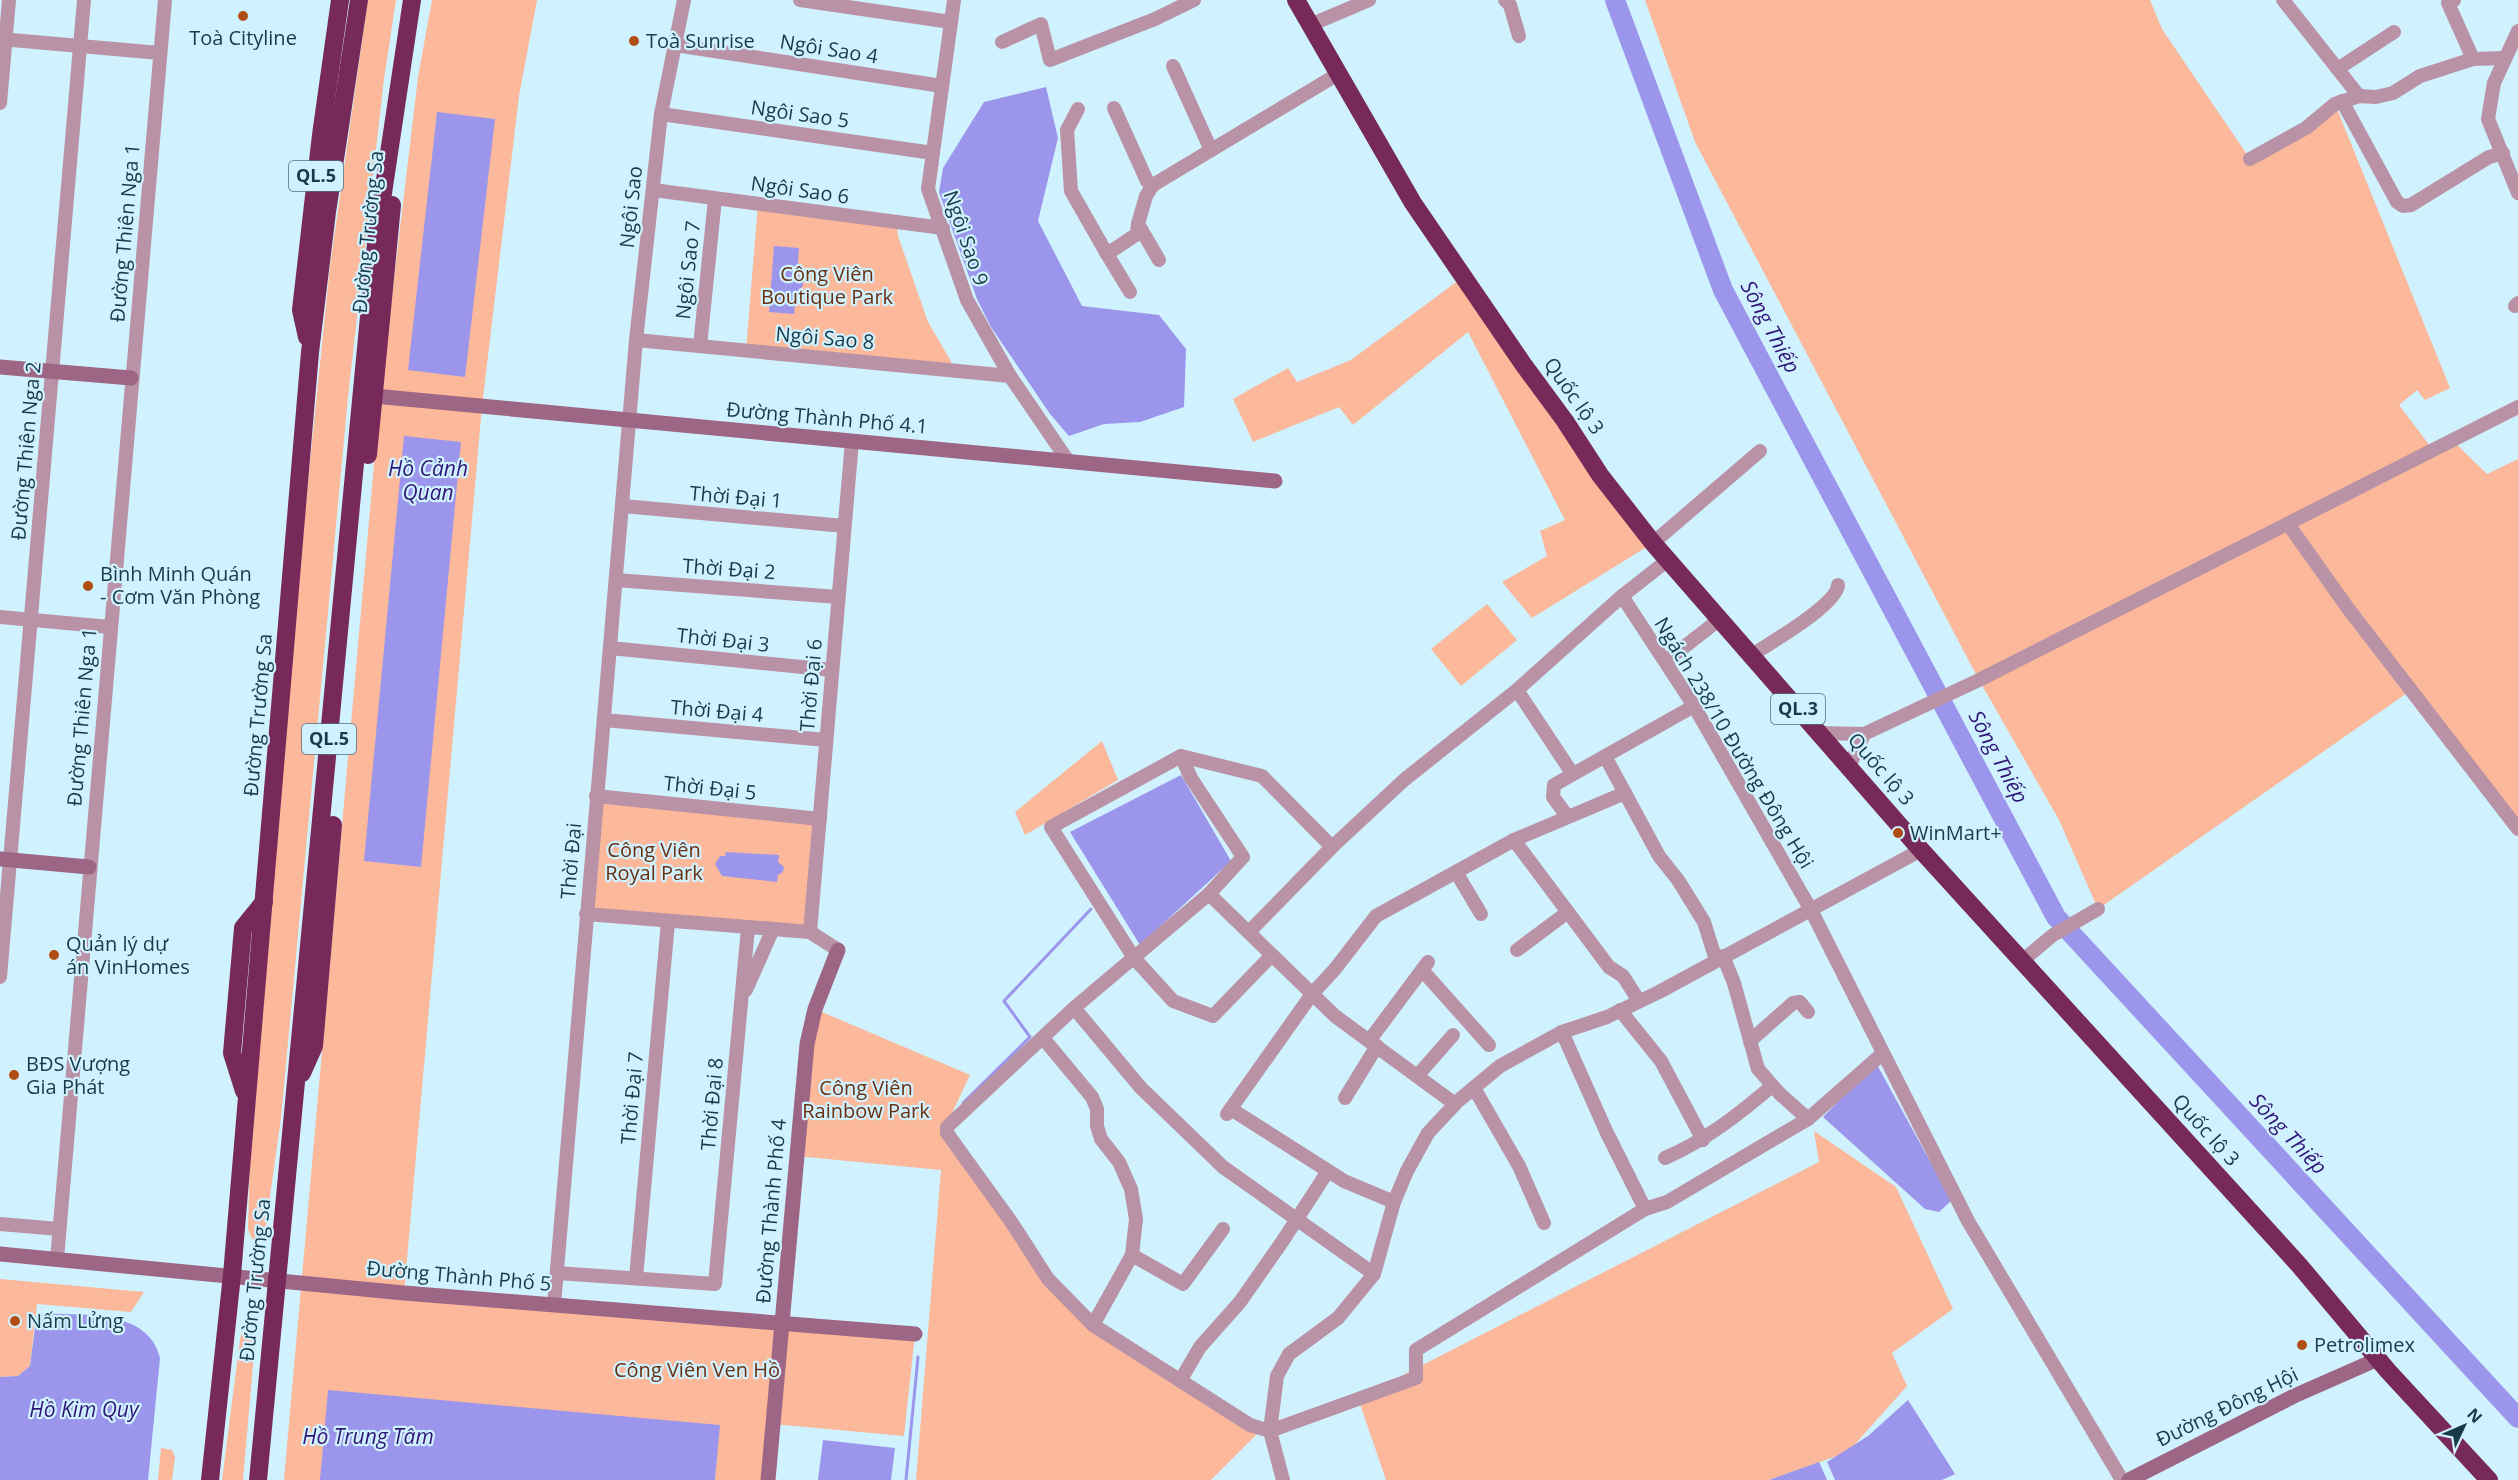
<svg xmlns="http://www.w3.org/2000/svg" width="2518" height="1480" viewBox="0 0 2518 1480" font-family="'Open Sans',sans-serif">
<rect width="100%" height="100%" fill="#d0f1fe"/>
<g fill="#fbb89a">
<path d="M368,0H396L384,79L348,397L281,1118L265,1232L260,1240L252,1239L248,1229L251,1115L305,511L330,266Z"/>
<path d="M432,0H537L519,96L482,406L404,1293L915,1334L904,1436L773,1424L768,1480H715L719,1425L320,1480H284L380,397L418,77Z"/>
<path d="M1645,0H2150L2162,29L2250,159L2335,104L2450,388L2425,400L2417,390L2399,405L2433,450L2452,440L2487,474L2518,459V828L2410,691L2098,909L2059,820L1979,680L1695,142Z"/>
<path d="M758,204L897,224L898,236L928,322L956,370L746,351Z"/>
<path d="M1463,277L1653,543L1532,618L1502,582L1547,556L1540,531L1565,520L1468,332L1353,425L1339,407L1253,442L1233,399L1288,368L1297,382L1351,360Z"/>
<path d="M1487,604L1517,640L1461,686L1431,649Z"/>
<path d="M1102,741L1118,780L1025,835L1015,812Z"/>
<path d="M596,796L820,819L810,932L586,914Z"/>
<path d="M815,1009L970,1075L945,1128L1048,1279L1093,1325L1262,1429L1211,1480H916L941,1170L796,1156Z"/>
<path d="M1814,1131L1896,1187L1953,1309L1892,1353L1907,1386L1848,1452L1769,1480H1386L1358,1398L1819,1162Z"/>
<path d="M0,1279L144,1292L131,1312L37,1304L30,1366L18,1376L0,1377Z"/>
<path d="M249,1328L255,1333V1342L243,1480H222L240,1340L242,1331Z"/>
<path d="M161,1448L172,1450L175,1457L172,1480H158Z"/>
</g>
<g fill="#9b96eb">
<path d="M1046,87L1058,138L1038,221L1082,306L1159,315L1186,349L1184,407L1140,422L1104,424L1069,436L1050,414L991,327L977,299L939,192L943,168L984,102Z"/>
<path d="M437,112L495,119L465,377L408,370Z"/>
<path d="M774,246L799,248L797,273L803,281V286L796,292L794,314L769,312Z"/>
<path d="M404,436L461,442L421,867L364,861Z"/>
<path d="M1181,775L1231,861L1140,945L1070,832Z"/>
<path d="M726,852L779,855L778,862L784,867L783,872L778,875L777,882L722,876L715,864L720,856H725Z"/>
<path d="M1876,1063L1949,1196L1950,1202L1939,1212L1925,1209L1823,1117Z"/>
<path d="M37,1313C78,1316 148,1307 160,1358L148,1480H0V1377L18,1376L30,1366Z"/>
<path d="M328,1390L720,1425L715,1480H320Z"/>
<path d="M1908,1400L1955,1474L1942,1480H1835L1827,1462L1868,1436Z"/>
<path d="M823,1440L895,1448L891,1480H818Z"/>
<path d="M1819,1462L1827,1480H1769Z"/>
</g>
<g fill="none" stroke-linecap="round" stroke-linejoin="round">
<g stroke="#9b96eb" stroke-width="3">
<path d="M963,1103L1030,1037L1004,1001L1091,909"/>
<path d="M906,1480L918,1357"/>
</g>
<path stroke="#9b96eb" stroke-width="20" d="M1615,0L1723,290L2056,917L2518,1418"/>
<g stroke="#b992a6" stroke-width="14">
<path d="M800,0L951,22"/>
<path d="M954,0L928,189L967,300L1010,376L1068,461"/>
<path d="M1505,0L1510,5L1519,36"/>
<path d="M2283,0L2359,96"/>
<path d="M2454,0L2448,3L2473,59"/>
<path d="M1310,25L1369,0"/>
<path d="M2518,31L2494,83L2488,119L2518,193"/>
<path d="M0,39L160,53"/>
<path d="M1002,42L1041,24L1050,60L1155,19L1194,0"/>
<path d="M675,45L942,86"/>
<path d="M1173,66L1211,150"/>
<path d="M2339,68L2394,32"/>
<path d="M2342,101L2397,202L2403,206L2411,205L2489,157L2503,153"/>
<path d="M0,103L9,0"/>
<path d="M1114,108L1147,181L1153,185"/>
<path d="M1078,109L1067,130L1071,191L1107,254L1137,234L1138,224"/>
<path d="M661,114L933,153"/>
<path d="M2250,159L2306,128L2335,104L2359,96L2376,97L2393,93L2420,76L2473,59L2505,58"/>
<path d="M653,190L943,228"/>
<path d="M1107,254L1130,292"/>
<path d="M1159,260L1138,224L1146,196L1153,185L1338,74"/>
<path d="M2515,306L2518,303"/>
<path d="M636,340L1010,376"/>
<path d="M700,346L715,199"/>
<path d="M623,506L844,526"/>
<path d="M2288,524L2350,611L2518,829"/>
<path d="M1653,543L1760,451"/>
<path d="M616,580L838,597"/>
<path d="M1622,596L1694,706L1811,910L1968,1221L2122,1480"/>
<path d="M0,617L110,627"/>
<path d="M610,648L832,670"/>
<path d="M1752,655C1770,643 1837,605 1838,585"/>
<path d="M1666,661L1720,619"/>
<path d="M1517,690L1572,773"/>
<path d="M604,720L826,740"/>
<path d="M1819,733L1864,734L1979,680L2518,407"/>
<path d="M1181,756L1191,778L1243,857L1209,894L1335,1016L1455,1104"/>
<path d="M1606,758L1659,856L1678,880L1704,922L1716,960"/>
<path d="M1849,767L1864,734"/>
<path d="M596,796L820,819"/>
<path d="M1567,816L1553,797L1554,785L1694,706"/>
<path d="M1514,840L1609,967L1623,976L1639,1001"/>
<path d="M1456,872L1481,914"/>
<path d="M586,914L810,932L838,950"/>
<path d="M810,932L852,441"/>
<path d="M1249,932L1332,847L1404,780L1517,690L1622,596L1668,560"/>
<path d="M1517,950L1568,912"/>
<path d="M1271,956L1213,1016L1173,1001L1134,958L1051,827L1181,756L1262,776L1332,847"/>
<path d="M1723,956L1734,983L1758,1069L1780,1094L1808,1119"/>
<path d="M2022,961L2053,935L2098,909"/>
<path d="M1422,970L1489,1045"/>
<path d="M0,977L84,0"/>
<path d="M746,990L773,929"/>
<path d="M1074,1008L1141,1088L1223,1167L1374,1274"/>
<path d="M1620,1010L1661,1061L1703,1140"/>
<path d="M1562,1032L1606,1131L1645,1209"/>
<path d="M1043,1038L1092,1097L1097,1109V1126L1101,1139L1119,1162L1131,1189L1136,1219L1132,1255L1093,1325L1250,1425L1270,1431L1416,1378V1350L1645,1209L1667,1202L1808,1119L1882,1054"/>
<path d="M1369,1041L1428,962"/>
<path d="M1750,1041L1793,1003L1800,1002L1808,1012"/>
<path d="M1418,1075L1453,1035"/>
<path d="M1474,1088L1519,1166L1544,1223"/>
<path d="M1345,1098L1377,1046"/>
<path d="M1231,1109L1344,1181L1394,1202"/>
<path d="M1227,1114L1312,994L1335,969L1376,916L1514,840L1625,793"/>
<path d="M1665,1158C1706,1140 1738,1115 1772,1086"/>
<path d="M0,1224L59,1229"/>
<path d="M1132,1255L1183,1284L1223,1229"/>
<path d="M57,1259L165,0"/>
<path d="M557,1273L715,1284L748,928"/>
<path d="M636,1278L668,922"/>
<path d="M554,1305L636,340L661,114L684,0"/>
<path d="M1093,1325L1048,1279L1012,1223L947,1133V1127L1074,1008L1209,894"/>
<path d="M1180,1381L1200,1347L1240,1302L1282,1242L1328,1171"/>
<path d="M1283,1480L1270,1431L1277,1376L1289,1354L1338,1318L1374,1274L1394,1202L1407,1171L1428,1133L1458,1101L1500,1066L1562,1032L1607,1017L1659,992L1921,850"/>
</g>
<g stroke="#9e6685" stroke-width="15">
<path d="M0,367L131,378"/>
<path d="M374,396L1275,481"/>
<path d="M0,859L89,867"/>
<path d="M0,1254L404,1293L915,1334"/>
<path d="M768,1480L807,1044L815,1009L838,950"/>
<path d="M2129,1480L2294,1396L2378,1359"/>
</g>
<g stroke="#772959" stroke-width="18">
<path d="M1296,0L1413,203L1523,364L1565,421L1600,475L1653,543L1921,850L2299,1265L2388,1371L2489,1480"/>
<path d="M307,337L301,310L321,135L340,0"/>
<path d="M368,455L392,205"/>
<path d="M302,1073L314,1046L333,825"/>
<path d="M244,1091L232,1053L243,928L264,902"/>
<path d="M210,1480L232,1275L310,352L327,212L359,0"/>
<path d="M258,1480L377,233L412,0"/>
</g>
</g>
<g fill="#b04d14" stroke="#d0f1fe" stroke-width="2">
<circle cx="243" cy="16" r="6"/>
<circle cx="634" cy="41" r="6"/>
<circle cx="88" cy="586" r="6"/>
<circle cx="1898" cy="833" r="6"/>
<circle cx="54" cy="955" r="6"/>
<circle cx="14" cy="1075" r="6"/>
<circle cx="15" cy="1321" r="6"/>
<circle cx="2302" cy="1345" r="6"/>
</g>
<g text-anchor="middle" stroke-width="4.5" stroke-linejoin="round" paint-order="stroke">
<g fill="#d0f1fe" stroke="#4e727f" stroke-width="1.5">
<rect x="289" y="161" width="54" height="30" rx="4.5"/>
<rect x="1771" y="694" width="54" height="30" rx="4.5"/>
<rect x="302" y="724" width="54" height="30" rx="4.5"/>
</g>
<g font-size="18" font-weight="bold" fill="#173b49">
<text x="316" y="182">QL.5</text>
<text x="1798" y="715">QL.3</text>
<text x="329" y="745">QL.5</text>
</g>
<g font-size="20" fill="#173b49" stroke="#d0f1fe" text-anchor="start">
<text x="243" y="45" text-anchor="middle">Toà Cityline</text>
<text x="646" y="48">Toà Sunrise</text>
<text x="100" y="581">Bình Minh Quán<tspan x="100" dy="23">- Cơm Văn Phòng</tspan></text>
<text x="1910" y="840">WinMart+</text>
<text x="66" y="951">Quản lý dự<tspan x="66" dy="23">án VinHomes</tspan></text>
<text x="26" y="1071">BĐS Vượng<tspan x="26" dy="23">Gia Phát</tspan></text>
<text x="27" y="1328">Nấm Lửng</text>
<text x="2314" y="1352">Petrolimex</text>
</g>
<g font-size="20" fill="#173b49" stroke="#d0f1fe">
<text transform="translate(829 49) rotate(9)" y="7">Ngôi Sao 4</text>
<text transform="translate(800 114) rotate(8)" y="7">Ngôi Sao 5</text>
<text transform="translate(800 190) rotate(8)" y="7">Ngôi Sao 6</text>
<text transform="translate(631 207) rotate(-84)" y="7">Ngôi Sao</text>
<text transform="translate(368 232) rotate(-84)" y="7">Đường Trường Sa</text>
<text transform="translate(125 233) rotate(-85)" y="7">Đường Thiên Nga 1</text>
<text transform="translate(966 238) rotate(71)" y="7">Ngôi Sao 9</text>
<text transform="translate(688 270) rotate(-84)" y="7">Ngôi Sao 7</text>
<text transform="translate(825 338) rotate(5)" y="7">Ngôi Sao 8</text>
<text transform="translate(1574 396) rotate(55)" y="7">Quốc lộ 3</text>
<text transform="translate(827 418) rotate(5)" y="7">Đường Thành Phố 4.1</text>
<text transform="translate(26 451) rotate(-85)" y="7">Đường Thiên Nga 2</text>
<text transform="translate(736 497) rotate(5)" y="7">Thời Đại 1</text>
<text transform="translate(729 569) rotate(4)" y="7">Thời Đại 2</text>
<text transform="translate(723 640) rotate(6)" y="7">Thời Đại 3</text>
<text transform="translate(811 685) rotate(-85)" y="7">Thời Đại 6</text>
<text transform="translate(717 711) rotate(5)" y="7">Thời Đại 4</text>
<text transform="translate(258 715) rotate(-85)" y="7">Đường Trường Sa</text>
<text transform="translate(82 717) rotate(-85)" y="7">Đường Thiên Nga 1</text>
<text transform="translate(1734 743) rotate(59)" y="7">Ngách 238/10 Đường Đông Hội</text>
<text transform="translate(1881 769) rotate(49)" y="7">Quốc lộ 3</text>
<text transform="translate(710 788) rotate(6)" y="7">Thời Đại 5</text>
<text transform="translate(571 861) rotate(-85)" y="7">Thời Đại</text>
<text transform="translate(632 1098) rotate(-85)" y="7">Thời Đại 7</text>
<text transform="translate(712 1104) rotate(-85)" y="7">Thời Đại 8</text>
<text transform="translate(2206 1130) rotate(48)" y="7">Quốc lộ 3</text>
<text transform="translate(771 1211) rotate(-85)" y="7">Đường Thành Phố 4</text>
<text transform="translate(459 1276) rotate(5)" y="7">Đường Thành Phố 5</text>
<text transform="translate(255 1280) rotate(-84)" y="7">Đường Trường Sa</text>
<text transform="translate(2227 1407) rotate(-26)" y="7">Đường Đông Hội</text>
</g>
<g font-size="20" fill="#693012" stroke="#d0f1fe">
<text x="827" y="281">Công Viên<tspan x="827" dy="23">Boutique Park</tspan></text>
<text x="654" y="857">Công Viên<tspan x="654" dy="23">Royal Park</tspan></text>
<text x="866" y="1095">Công Viên<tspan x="866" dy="23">Rainbow Park</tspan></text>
<text x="697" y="1377">Công Viên Ven Hồ</text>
</g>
<g font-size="21" font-style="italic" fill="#301679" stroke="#d0f1fe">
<text transform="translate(1770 327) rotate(62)" y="7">Sông Thiếp</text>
<text x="428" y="476">Hồ Cảnh<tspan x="428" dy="24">Quan</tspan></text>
<text transform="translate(1998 757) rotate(62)" y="7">Sông Thiếp</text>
<text transform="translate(2288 1134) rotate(47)" y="7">Sông Thiếp</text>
<text x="84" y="1417">Hồ Kim Quy</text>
<text x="368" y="1444">Hồ Trung Tâm</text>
</g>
</g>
<g transform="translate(2464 1426) rotate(46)" stroke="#d0f1fe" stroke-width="4.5" paint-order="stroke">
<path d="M0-4.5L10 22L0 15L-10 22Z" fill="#173b49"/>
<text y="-9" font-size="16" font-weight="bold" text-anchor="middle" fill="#173b49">N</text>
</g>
</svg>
